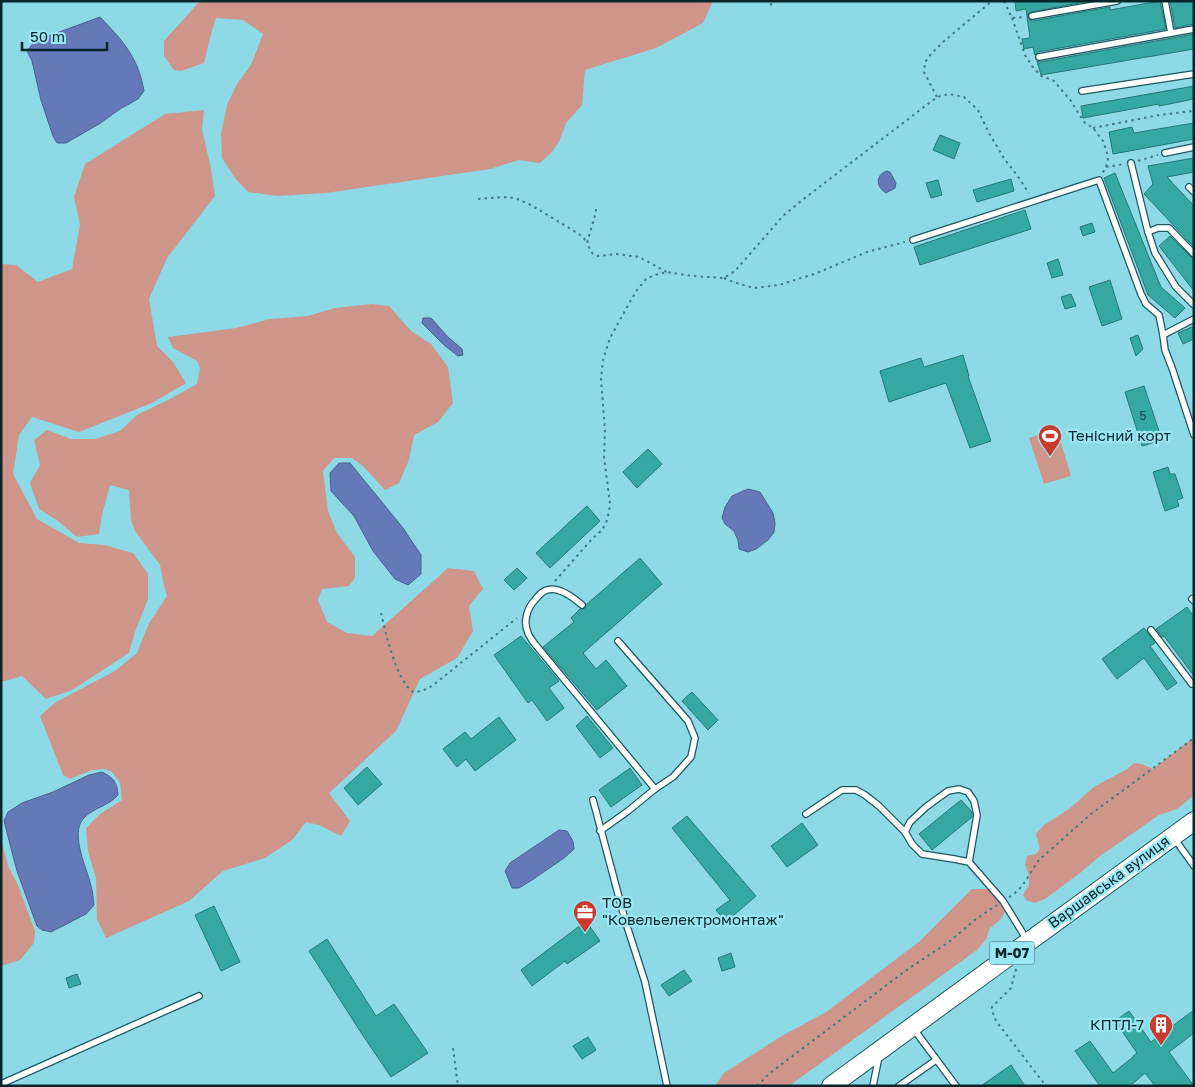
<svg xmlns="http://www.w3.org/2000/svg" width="1195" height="1087" viewBox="0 0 1195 1087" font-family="'Golos Text',sans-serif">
<rect width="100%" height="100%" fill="#8dd9e6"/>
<g fill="#ce958b">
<path d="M200,1H713L703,23L656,48L585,70L582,105L566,123L559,142L551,153L540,163L519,160L490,169L326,193L277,196L248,192L235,178L222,158L221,134L227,105L237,84L251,65L263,34L243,20L216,18L211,34L204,63L181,71L174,70L164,56V41Z"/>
<path d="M204,110L202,129L211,169L215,196L167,258L149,299L157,346L173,362L186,383L152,403L79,432L32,417L19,435L13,474L37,519L79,543L104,545L133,553L148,574V599L135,632L129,653L72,690L46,699L22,676L1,682V264L16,265L38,282L72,269L80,225L74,197L85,164L165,114Z"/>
<path d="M372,304L389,306L411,331L431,344L448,367L453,403L438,422L414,435L409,460L399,483L385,490L363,466L352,458H334L323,471L328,511L337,533L355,557V578L349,586L322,589L318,600L327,622L347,633L372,636L448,568L474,571L483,589L469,606L473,631L457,658L420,679L396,731L329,793L350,821L341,836L319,825L306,822L292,840L265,858L223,871L189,901L106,938L97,919L96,878L88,851L86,828L100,814L122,800L120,783L112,772L105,769L92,770L70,779L63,775L40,716L56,702L115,671L137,653L149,623L167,596L163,581L160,565L135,531L131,520L129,490L110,485L102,515L99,534L77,537L58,521L39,509L30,483L40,465L34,440L47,430L71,439H95L120,431L137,415L172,398L197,384L200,368L197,361L173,348L168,337L236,328L270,319L308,316L335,308Z"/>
<path d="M1057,429L1071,476L1044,484L1029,438Z"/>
<path d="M1194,737V795L1177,809L1159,815L1139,829L1100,856L1080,873L1045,899L1034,903L1026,900L1023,895L1029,885V875L1025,865L1027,856L1036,854L1040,849L1036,834L1044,825L1069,809L1094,787L1127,769L1134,763L1142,764L1153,769Z"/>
<path d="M1,838L8,866L18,885L35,931L34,943L20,960L1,966Z"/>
<path d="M972,889H987L1000,895L1007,909L1000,920L989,929L987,938L977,950L789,1086H715L724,1073L780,1037L826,1012L920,941Z"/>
</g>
<g fill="#6579b9" stroke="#48608e">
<path d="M100,17C123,41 138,57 144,91L138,99L120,109L99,124L66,143H57L53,136L41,100L32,61L27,51L35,41Z"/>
<path d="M887,171L890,172L896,183L895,188L886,193C876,187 875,175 887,171Z"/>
<path d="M423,318H431L448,337L462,349L463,355L458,356L444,345L422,323Z"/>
<path d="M339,463H350L403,528L421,555V574L408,585L395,579L373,551L354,516L331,491L330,473Z"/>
<path d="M748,489L760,492L773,513L775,523L774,532L768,540L756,549L748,552L739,549L738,540L734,531L725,524L722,518L725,507L732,496Z"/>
<path d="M102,772C114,778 117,782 118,795C109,806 92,808 83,819C70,835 87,868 91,886C93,892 93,899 94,905L86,914L51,932L42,930L37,926L17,871L4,821L8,812L22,803L53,792L89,775Z"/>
<path d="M559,830L567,831L573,841L574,849L564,858L532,880L519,888H512L505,871L510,863Z"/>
</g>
<g fill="#34a8a1" stroke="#277874">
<path d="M1015,1H1089L1031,12L1028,14V17L1029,19L1032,21L1110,7V10L1160,1L1166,29L1038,52L1035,55L1033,47L1024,49L1022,39L1030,38L1026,9L1016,11Z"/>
<path d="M1170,1H1194V24L1175,28Z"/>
<path d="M1194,34V49L1041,75L1037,61L1040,62Z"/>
<path d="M1194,86V99L1159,106V104L1083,118L1081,106Z"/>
<path d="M1194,123V139L1113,154L1109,132L1132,127L1134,133Z"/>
<path d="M940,135L960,143L954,159L933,150Z"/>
<path d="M1194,158V172L1167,177L1194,206V247L1144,194L1153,184L1148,166Z"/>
<path d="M1115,173L1161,287L1185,308L1175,318L1148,295L1104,178Z"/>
<path d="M1011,179L1014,191L977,202L973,190Z"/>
<path d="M938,180L942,195L931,198L926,183Z"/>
<path d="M1025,210L1031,229L920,265L914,247Z"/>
<path d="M1092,223L1095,232L1083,236L1080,227Z"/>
<path d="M1170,236L1191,257L1194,259V291L1159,246Z"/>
<path d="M1058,259L1063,275L1052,278L1047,263Z"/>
<path d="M1110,280L1122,319L1102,326L1089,287Z"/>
<path d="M1071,294L1076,306L1065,309L1061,297Z"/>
<path d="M1194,326V339L1183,344L1178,333Z"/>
<path d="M1138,335L1143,349L1136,356L1130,338Z"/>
<path d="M963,355L969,376H968L991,441L970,448L946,383L889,402L880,371L921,358L924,367Z"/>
<path d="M1144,386L1162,440L1142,446L1125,392Z"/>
<path d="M648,449L662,464L637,488L623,472Z"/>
<path d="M1168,467L1170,474H1175L1183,498L1177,500L1179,506L1165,511L1153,472Z"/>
<path d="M587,506L600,521L550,568L536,553Z"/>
<path d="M640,558L662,584L583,653L596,669L606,660L627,686L597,710L543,647L574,622L571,618L580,609L585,608L587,604Z"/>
<path d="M517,568L527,578L514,590L504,580Z"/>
<path d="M1187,607L1194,617V676L1164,636L1162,637L1156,629Z"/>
<path d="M1144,628L1155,643L1150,646L1177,683L1167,690L1144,658L1117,679L1102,659Z"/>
<path d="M521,636L559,681L549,688L564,708L547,721L532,700L528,703L494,655Z"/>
<path d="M692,692L718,720L708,730L682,701Z"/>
<path d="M587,716L613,748L600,758L576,726Z"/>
<path d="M499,717L516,740L475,771L466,759L457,767L443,749L465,732L471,739Z"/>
<path d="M367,767L382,784L358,805L344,788Z"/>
<path d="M630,768L642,785L611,807L599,790Z"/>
<path d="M961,800L972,812V817L932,850L919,834Z"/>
<path d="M687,816L756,896L726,922L716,910L730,900L672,828Z"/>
<path d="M802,823L818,845L787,867L771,846Z"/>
<path d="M214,906L240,962L221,971L195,915Z"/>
<path d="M586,921L600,941L567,964L565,961L532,986L521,970Z"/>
<path d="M327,939L376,1016L394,1004L428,1053L391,1077L358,1028L309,951Z"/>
<path d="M731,953L735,967L722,971L718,958Z"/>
<path d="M684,970L692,981L669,996L661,985Z"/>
<path d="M77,974L81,984L69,988L66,978Z"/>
<path d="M1194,1010V1033L1169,1052L1194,1086H1155L1145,1073L1130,1086H1100L1075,1051L1090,1041L1113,1073L1133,1057V1056L1137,1053L1115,1021L1129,1011L1151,1042Z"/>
<path d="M588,1037L596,1050L582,1059L573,1046Z"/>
<path d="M1011,1065L1025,1086H981Z"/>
</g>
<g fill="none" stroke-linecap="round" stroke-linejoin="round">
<g stroke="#1d5862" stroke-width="8">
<g id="service">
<path d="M1165,1L1171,33"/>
<path d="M1032,16L1117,1"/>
<path d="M1039,57L1194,29"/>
<path d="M1082,91L1194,74"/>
<path d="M1165,153L1194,147"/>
<path d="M1131,163L1148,232L1155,253L1176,287L1194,305"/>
<path d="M1189,187L1194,192"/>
<path d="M1148,232L1158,228H1169L1194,254"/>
<path d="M913,240L1099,180L1141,294L1146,304L1159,315L1163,335L1165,350L1172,368L1194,435"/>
<path d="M1163,335L1194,319"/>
<path d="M1192,599L1194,601"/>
<path d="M582,605C574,598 559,586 547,590C542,591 538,596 535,600C527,608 523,622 528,633C529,636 532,640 534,643L655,789"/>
<path d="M1151,630L1192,684L1194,683"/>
<path d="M593,800L625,920L645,982L667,1086"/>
<path d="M806,814L842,790H856L865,795L879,806L905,832"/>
<path d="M600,831L628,811L655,789L673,777L691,757L695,738L688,721L618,641"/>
<path d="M1174,838L1194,866"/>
<path d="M969,862L977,815L974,801L968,792L959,789L948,791L926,807L910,822L905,832L912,844L922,854L954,859L969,862L1003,901L1027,940"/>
<path d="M913,1028L956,1086"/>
<path d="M1,1084L199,996"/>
<path d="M873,1086L879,1056"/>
<path d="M899,1086L936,1060"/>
</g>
</g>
<g stroke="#1d5862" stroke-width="20">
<path id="trunk" d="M831,1086L1194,821"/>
</g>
<g stroke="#447982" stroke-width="2" stroke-dasharray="2.5 4" stroke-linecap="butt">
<path d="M1004,1L1012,18L1024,17"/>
<path d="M770,5L776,1"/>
<path d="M1012,18L1025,55L1032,66L1041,76L1047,78L1054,81L1071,101L1084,122L1093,128L1103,141L1107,153L1108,159L1106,167L1102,174"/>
<path d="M937,97L924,72L925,62L931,54L943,42L992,1"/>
<path d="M1093,128L1159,115L1194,111"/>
<path d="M1138,161L1158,155"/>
<path d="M1106,167L1124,164"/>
<path d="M478,199L502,197L515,198L531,205L574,231L583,237L587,243"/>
<path d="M596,209V212L587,243L590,250L593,254L598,256L616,254L639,257L667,272"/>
<path d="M724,278L733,282L754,288L779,285L817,273L867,252L905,242"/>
<path d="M555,581L592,539L602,530L606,523L609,512L610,504L604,457L605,430L601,379L603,360L610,338L631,300L637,290L646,279L655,275L667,272L692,276L724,278L735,271L783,216L801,201L937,97L949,94L964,97L978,110L989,133L1005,160L1014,171L1029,193"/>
<path d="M381,613C386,634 396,680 413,692L422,691L432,686L517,618"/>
<path d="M1009,897C1024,889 1029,873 1039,860L1091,814L1194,738"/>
<path d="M1016,969L1011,988L992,1007L993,1013L996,1021L1046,1086"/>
<path d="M453,1048L458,1086"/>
<path d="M757,1086L770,1073L908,969L949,942L976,919L997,905"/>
</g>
<use href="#service" stroke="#fff" stroke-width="5.5"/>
<use href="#trunk" stroke="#fff" stroke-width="18"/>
</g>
<defs>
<g id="stadium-pin" transform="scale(1.25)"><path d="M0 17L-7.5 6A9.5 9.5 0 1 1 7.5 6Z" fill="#c83b2d" stroke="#9ae6f3"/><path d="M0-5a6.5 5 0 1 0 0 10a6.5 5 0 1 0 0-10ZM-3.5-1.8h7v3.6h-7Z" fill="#fff"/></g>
<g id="office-pin" transform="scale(1.25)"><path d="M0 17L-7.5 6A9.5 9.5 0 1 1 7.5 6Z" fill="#c83b2d" stroke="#9ae6f3"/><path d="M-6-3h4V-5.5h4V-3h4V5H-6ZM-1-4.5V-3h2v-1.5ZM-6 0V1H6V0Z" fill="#fff"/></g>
<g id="building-pin" transform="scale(1.25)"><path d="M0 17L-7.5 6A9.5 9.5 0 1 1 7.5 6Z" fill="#c83b2d" stroke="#9ae6f3"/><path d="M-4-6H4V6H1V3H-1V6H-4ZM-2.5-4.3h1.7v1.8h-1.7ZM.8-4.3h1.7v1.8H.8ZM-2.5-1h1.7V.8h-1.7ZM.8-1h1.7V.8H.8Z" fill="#fff"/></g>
</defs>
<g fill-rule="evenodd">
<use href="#stadium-pin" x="1050" y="436"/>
<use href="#office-pin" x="585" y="912"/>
<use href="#building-pin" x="1161" y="1025"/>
</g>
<g text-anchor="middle" stroke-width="4.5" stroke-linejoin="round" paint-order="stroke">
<g font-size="12" fill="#114648">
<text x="1143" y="420">5</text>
</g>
<rect fill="#9ae6f3" stroke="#326067" stroke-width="1" x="989.5" y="941.5" width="45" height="23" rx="4"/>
<g font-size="14" font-weight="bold" fill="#05262b">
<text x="1012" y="958">М-07</text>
</g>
<g font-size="15" fill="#05262b" stroke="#9ae6f3" text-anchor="start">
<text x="1068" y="441">Тенісний корт</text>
<text x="602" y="908">ТОВ<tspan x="602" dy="17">"Ковельелектромонтаж"</tspan></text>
<text x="1144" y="1030" text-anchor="end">КПТЛ-7</text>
</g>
<g font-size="15" fill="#05262b" stroke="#9ae6f3">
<text transform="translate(1109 882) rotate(-36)" y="5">Варшавська вулиця</text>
</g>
</g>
<rect width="1195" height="1087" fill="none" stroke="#05262b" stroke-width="5"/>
<path d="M22 42v8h85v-8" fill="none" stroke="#05262b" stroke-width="2.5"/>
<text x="30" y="42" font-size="15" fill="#05262b" stroke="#9ae6f3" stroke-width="4" paint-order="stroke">50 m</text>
</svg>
